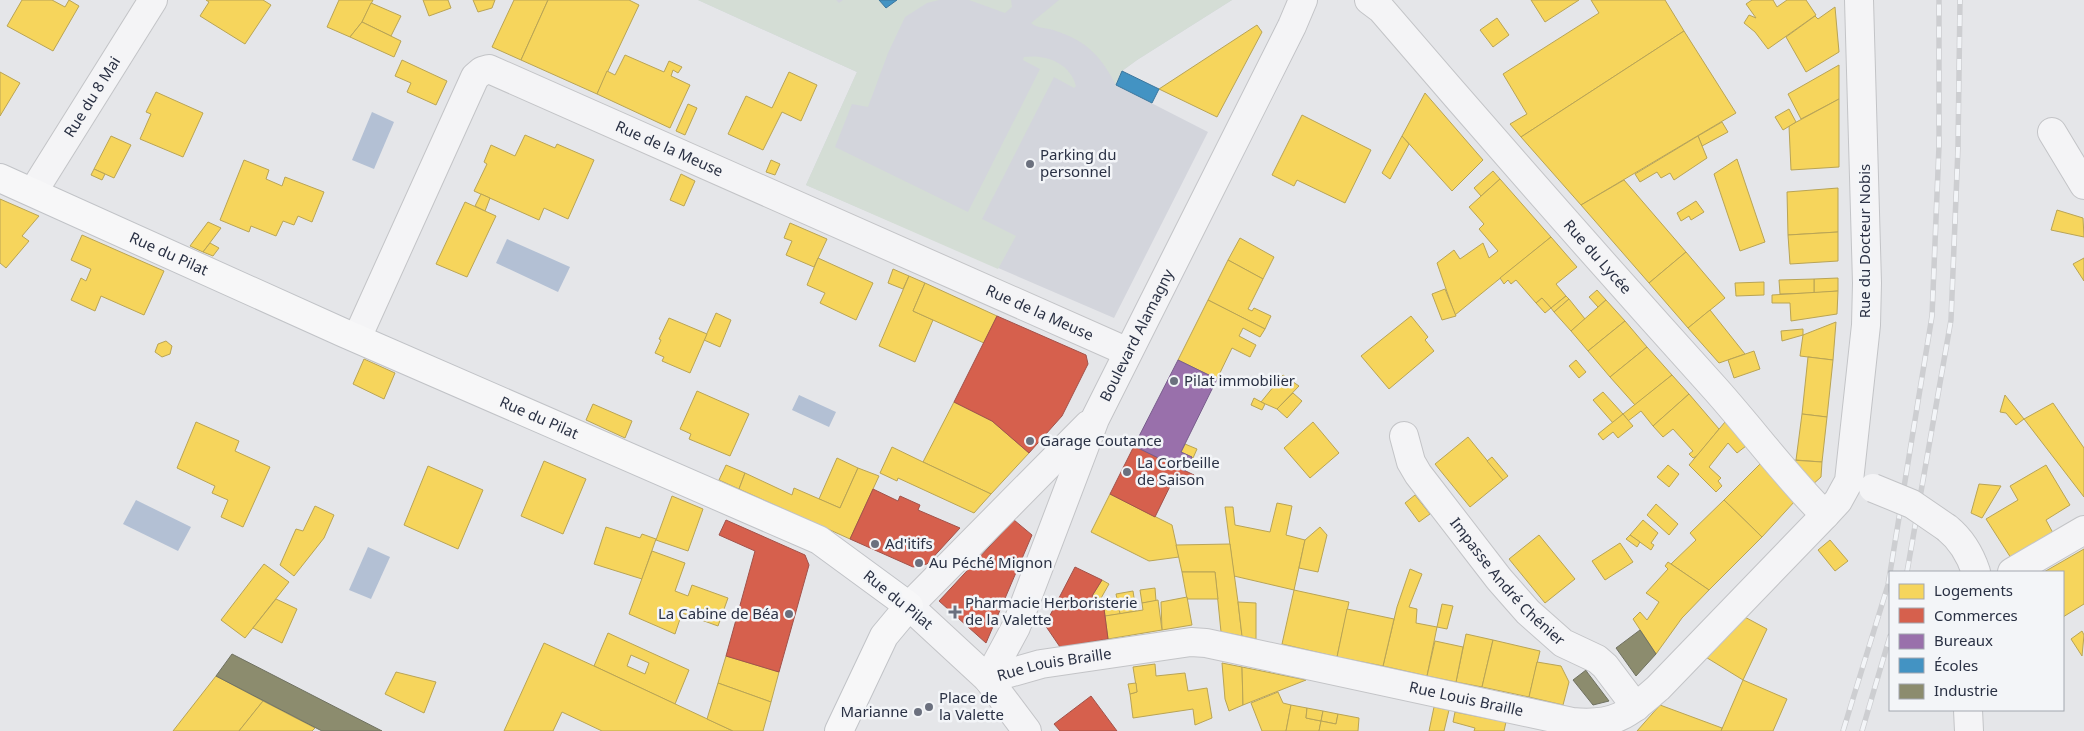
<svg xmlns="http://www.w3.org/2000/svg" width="2084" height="731" viewBox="0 0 2084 731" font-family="'Noto Sans',sans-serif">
<rect width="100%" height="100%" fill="#e5e6e9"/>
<path fill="#d3d5dc" d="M698,0H1232L1137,60L1122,71L1116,85L1208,132L1114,318L806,185L857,72Z"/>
<g fill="#d4ddd5">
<path d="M698,0H836L839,3L843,0H879L887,8L897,0H939L927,3L905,17L888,53L868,107L852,104L835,147L968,212L1040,69L1023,60L1024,57C1046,54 1070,63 1076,86L1074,88L1054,77L982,219L1016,236L998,269L806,185L857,72Z"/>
<path d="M969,0H1011L1012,7L1005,13Z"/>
<path d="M1059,0H1232L1137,60L1122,71L1116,85C1100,55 1087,41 1053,30C1046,28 1037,28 1031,23Z"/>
</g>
<g fill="#b3c0d4">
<path d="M372,112L394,122L374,169L352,160Z"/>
<path d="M507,239L570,267L558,292L496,263Z"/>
<path d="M799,395L836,412L829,427L792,410Z"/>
<path d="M136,500L191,527L178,551L123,524Z"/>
<path d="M368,547L390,557L371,599L349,590Z"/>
</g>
<g fill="#f6d55c" stroke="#b9a455" fill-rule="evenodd">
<path d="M22,0H52L65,7L69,0L79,6L53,51L7,26Z"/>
<path d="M206,0H263L271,5L245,44L200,16L209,2Z"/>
<path d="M339,0H373L362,22L350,37L327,27Z"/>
<path d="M423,0H448L451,8L429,16Z"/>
<path d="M473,0H495L492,8L478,12Z"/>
<path d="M514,0H548L521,60L492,47Z"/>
<path d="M548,0H629L639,5L597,94L521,60Z"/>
<path d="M1531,0H1579L1545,22Z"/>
<path d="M1591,0H1665L1684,31L1521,137L1510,124L1527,114L1503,74L1599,13Z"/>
<path d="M1752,0H1773L1777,7L1787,0H1806L1816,15L1768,49L1755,32L1744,23L1749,15L1756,18L1746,4Z"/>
<path d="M371,3L401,16L391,36L362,22Z"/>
<path d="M1835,7L1839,52L1806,72L1786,37L1815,16L1818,19Z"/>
<path d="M1497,18L1509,35L1493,47L1480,30Z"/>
<path d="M362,22L401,41L394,57L350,37Z"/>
<path d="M1257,25L1262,32L1217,117L1159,89Z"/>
<path d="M1684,31L1736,113L1581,205L1521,137Z"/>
<path d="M625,55L664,72L669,61L682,67L678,73L673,70L671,76L690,85L670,128L597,94L607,71L615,75Z"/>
<path d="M402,60L447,81L436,105L407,92L411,83L395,76Z"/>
<path d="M1839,65V99L1801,119L1788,94Z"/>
<path d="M0,72L20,83L0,116Z"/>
<path d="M789,72L817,85L801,121L782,112L763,150L728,134L746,96L772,108Z"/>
<path d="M156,92L203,113L183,157L140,139L151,114L146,112Z"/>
<path d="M1425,93L1483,160L1452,191L1402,136Z"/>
<path d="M1839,99V167L1791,170L1789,126Z"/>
<path d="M688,104L697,108L685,135L676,131Z"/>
<path d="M1789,109L1796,122L1783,130L1775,117Z"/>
<path d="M1302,115L1371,150L1345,203L1297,180L1294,186L1272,175Z"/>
<path d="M1722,122L1728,132L1702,146L1698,136Z"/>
<path d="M525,135L555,148L557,144L594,160L568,219L544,208L539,220L474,191L487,164L484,162L491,145L515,156Z"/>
<path d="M111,136L131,145L114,178L94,169Z"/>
<path d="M1402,136L1409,144L1390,179L1382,173Z"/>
<path d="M1698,136L1707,158L1674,180L1670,173L1661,178L1657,172L1640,182L1635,174Z"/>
<path d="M1737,159L1765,242L1740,251L1714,174Z"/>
<path d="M244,160L269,170L266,179L282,186L285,177L324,192L312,222L298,216L294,225L283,221L276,236L251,226L249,232L220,220Z"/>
<path d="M771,160L780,164L775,175L766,172Z"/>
<path d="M94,169L105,174L102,180L91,175Z"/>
<path d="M1493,171L1500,179L1481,196L1474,188Z"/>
<path d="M681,174L695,181L684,206L670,200Z"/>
<path d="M1500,179L1551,237L1455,315L1437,263L1454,250L1460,259L1483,243L1489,258L1498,251L1479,229L1484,224L1469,207Z"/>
<path d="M1624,180L1686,252L1649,283L1581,205Z"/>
<path d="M1838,188V232L1788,235L1787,192Z"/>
<path d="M481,194L490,198L485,211L475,206Z"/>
<path d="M0,199L39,216L22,236L29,241L6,268L0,263Z"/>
<path d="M1696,201L1704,212L1691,220L1689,216L1681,221L1677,213Z"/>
<path d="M465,202L496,216L467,277L436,264Z"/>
<path d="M2057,210L2083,218L2084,237L2051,230Z"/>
<path d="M208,222L221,228L203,252L190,246Z"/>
<path d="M790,223L827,239L814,267L786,255L792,241L784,238Z"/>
<path d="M1838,232V261L1790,264L1788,235Z"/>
<path d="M82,235L164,271L144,315L101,296L95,311L71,300L81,278L86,281L91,269L71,260Z"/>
<path d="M1551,237L1577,267L1556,284L1566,296L1551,308L1542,298L1536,303L1516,280L1511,284L1508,280L1504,284L1500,278Z"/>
<path d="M1240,238L1274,257L1263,279L1228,260Z"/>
<path d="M210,243L219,248L213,256L203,252Z"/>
<path d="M1686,252L1725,298L1688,328L1649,283Z"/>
<path d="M818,258L873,283L856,320L820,303L825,293L807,285Z"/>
<path d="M2084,258V281L2073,264Z"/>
<path d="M1228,260L1263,279L1248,309L1252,311L1254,308L1271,316L1265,329L1208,300Z"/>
<path d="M893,269L909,276L903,289L888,283Z"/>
<path d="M909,276L925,283L913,311L933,320L915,362L879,346Z"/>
<path d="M1838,278V291L1814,293V279Z"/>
<path d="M1814,279V293L1780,294L1779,280Z"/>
<path d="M1764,282V295L1736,296L1735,283Z"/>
<path d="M925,283L997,316L984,343L913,311Z"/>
<path d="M1445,289L1456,316L1442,320L1432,294Z"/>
<path d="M1597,290L1606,300L1598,307L1589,297Z"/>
<path d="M1838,291L1837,314L1791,321L1790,303H1772V295Z"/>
<path d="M1566,296L1569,299L1554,312L1551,308Z"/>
<path d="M1542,298L1551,308L1545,313L1536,303Z"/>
<path d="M1569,299L1585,319L1571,331L1554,312Z"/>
<path d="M1208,300L1265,329L1260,337L1243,328L1239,336L1256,345L1250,357L1232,348L1217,379L1178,360Z"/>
<path d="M1606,300L1625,321L1588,351L1571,331Z"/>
<path d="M1710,310L1745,354L1719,363L1688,328Z"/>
<path d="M716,313L731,320L720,347L704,340Z"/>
<path d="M1411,316L1428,337L1425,340L1434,351L1389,389L1361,356Z"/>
<path d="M669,318L707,334L690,373L662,361L664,357L655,353L661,340L659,339Z"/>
<path d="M1625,321L1647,347L1610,377L1588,351Z"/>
<path d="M1836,322L1833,360L1800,356L1803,335Z"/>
<path d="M1803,329V335L1782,341L1781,331Z"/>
<path d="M166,341L172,346L170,354L162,357L155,352L158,344Z"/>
<path d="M1647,347L1672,375L1635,405L1610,377Z"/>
<path d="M1754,351L1760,369L1734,378L1728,360Z"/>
<path d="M1808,357L1833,360L1827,417L1802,414Z"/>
<path d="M364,359L395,373L384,399L353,384Z"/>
<path d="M1576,360L1586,372L1579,378L1569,366Z"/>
<path d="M1283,375L1299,386L1277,409L1261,402Z"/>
<path d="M1672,375L1689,394L1653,426L1641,411L1628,421L1623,414Z"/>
<path d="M697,391L749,414L730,456L689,439L691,434L680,429Z"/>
<path d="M1603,392L1623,414L1613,423L1593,400Z"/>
<path d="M1293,393L1302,401L1287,418L1277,409Z"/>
<path d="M1689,394L1719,429L1697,456L1693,458L1689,454L1693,451L1673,429L1663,437L1653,426Z"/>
<path d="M2005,395L2024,419L2016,425L2006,413L2000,412Z"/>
<path d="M1254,398L1265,404L1262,410L1251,405Z"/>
<path d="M954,402L992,421L1029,453L991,494L923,462Z"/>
<path d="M2053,403L2084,448V497L2024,419Z"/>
<path d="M593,404L632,421L625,438L586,420Z"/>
<path d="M1623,414L1633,426L1618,438L1613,432L1603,440L1598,434Z"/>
<path d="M1802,414L1827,417L1822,462L1796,460Z"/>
<path d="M196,422L239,441L235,451L270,467L243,527L221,517L228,500L212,493L215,486L177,468Z"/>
<path d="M1313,422L1339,453L1310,478L1284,448Z"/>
<path d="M1725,422L1746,446L1737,453L1728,443L1709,467L1721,478L1718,481L1722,486L1716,492L1689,465Z"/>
<path d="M1468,437L1503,480L1470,507L1435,464Z"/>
<path d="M1185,444L1197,449L1193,458L1181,452Z"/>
<path d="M892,447L923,462L991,494L974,513L898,478L897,481L880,473Z"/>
<path d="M1492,457L1508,476L1503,480L1487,461Z"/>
<path d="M837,458L858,468L840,508L819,499Z"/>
<path d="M1791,460L1822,462L1821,477L1811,486Z"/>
<path d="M544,461L586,479L563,534L521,516Z"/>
<path d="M1761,463L1795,501L1762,537L1724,500Z"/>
<path d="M726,465L745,473L739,489L719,480Z"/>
<path d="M1668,465L1679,474L1669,487L1657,477Z"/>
<path d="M2046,465L2070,505L2046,520L2053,533L2011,558L1986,519L2018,500L2010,486Z"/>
<path d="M428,466L483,490L458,549L404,525Z"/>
<path d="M858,468L879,476L850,539L739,489L745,473L792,495L794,488L840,508Z"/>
<path d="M1979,484L2001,486L1982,518L1971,513Z"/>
<path d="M1110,494L1172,525L1179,557L1149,561L1091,532Z"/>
<path d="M1415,495L1430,514L1419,522L1405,503Z"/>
<path d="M672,496L703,509L688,551L656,540Z"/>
<path d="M1724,500L1762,537L1709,590L1671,564L1696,540L1690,533Z"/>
<path d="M1277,503L1292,506L1286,535L1305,540L1294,590L1234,576L1225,507H1233L1235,525L1270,532Z"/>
<path d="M1656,504L1678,524L1669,535L1647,515Z"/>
<path d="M315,506L334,515L324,538L294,576L280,565L296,529L303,531Z"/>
<path d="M1643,520L1658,533L1651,543L1654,545L1651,550L1630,535Z"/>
<path d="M606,527L640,538L642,534L656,539L642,579L594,564Z"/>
<path d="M1320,527L1327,535L1318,572L1299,568L1305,540Z"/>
<path d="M1539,535L1575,579L1545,603L1509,559Z"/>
<path d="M1630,535L1640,542L1637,547L1626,539Z"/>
<path d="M1830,540L1848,561L1835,571L1818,550Z"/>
<path d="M1620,543L1633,562L1605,580L1592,561Z"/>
<path d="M1230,544L1238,602L1242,636L1221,632L1215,572H1182L1176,545Z"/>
<path d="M2084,549V604L2063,617V572H2044Z"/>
<path d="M652,551L685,563L675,591L688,596L692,585L728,598L718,626L682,613L675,634L629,614Z"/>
<path d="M1668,562L1709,590L1682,618L1656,654L1633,619L1640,612L1647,620L1659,602L1646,593L1668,569L1665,566Z"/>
<path d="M264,564L289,582L245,638L221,620Z"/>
<path d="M1410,569L1422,574L1409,607L1417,609L1416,623L1437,627L1427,676L1383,666L1397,607Z"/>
<path d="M1182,572H1215L1218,599H1187Z"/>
<path d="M1102,580L1109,584L1100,600L1092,596Z"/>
<path d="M1155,588L1156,601L1142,603L1140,590Z"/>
<path d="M1294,590L1349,602L1337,657L1282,644Z"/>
<path d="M1133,591L1136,611L1120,614L1116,594Z"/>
<path d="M1187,597L1192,625L1162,630L1161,602Z"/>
<path d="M276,599L297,609L282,643L253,628Z"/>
<path d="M1117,599L1120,614L1105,616L1103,601Z"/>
<path d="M1158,600L1162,630L1108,639L1105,616L1143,610L1142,603Z"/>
<path d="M1238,602L1256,603V639L1242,636Z"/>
<path d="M1442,604L1453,606L1447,629L1437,627Z"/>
<path d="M1347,609L1394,619L1383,666L1337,657Z"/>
<path d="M1741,615L1767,629L1743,680L1704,656Z"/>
<path d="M2082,631L2084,635L2082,656L2071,639Z"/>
<path d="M608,633L689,670L675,704L594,666ZM631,655L649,663L645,674L627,666Z"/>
<path d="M1466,634L1493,640L1482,687L1456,682Z"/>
<path d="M1493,640L1540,651L1529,697L1482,687Z"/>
<path d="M1435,641L1463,647L1456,682L1427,676Z"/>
<path d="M544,643L594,666L733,731H602L562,712L553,731H504Z"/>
<path d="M726,656L779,672L771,702L718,683Z"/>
<path d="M1537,662L1561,666L1569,682L1563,705L1529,697Z"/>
<path d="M1222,663L1242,667L1243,705L1229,711L1225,699Z"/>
<path d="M1155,664L1156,676L1185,673L1188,691L1207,688L1212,718L1195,725L1193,709L1133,718L1130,694L1137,692L1133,667Z"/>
<path d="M1242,667L1306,680L1243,705Z"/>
<path d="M396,672L436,682L424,713L385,694Z"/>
<path d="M216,676L263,701L239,731H173Z"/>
<path d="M1743,680L1787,699L1773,731H1721Z"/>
<path d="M718,683L771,702L763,731H733L707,719Z"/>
<path d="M1136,683L1137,692L1130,694L1128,684Z"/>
<path d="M1278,692L1283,703L1291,705L1286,731H1262L1251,703Z"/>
<path d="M263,701L315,728L312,731H239Z"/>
<path d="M1291,705L1307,708L1306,718L1321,721L1319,731H1286Z"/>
<path d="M1660,705L1722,728L1721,731H1637Z"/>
<path d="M1434,707L1449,710L1444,731H1429Z"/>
<path d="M1307,708L1323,711L1321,721L1306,718Z"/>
<path d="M1323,711L1338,714L1336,724L1321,721Z"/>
<path d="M1455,712L1506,722L1504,731H1474L1475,728L1453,722Z"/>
<path d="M1338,714L1359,718L1358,731H1319L1321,721L1336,724Z"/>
</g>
<g fill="#d6604d" stroke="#a2524a">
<path d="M997,316L1086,355L1088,364L1062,416L1029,453L992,421L954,402Z"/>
<path d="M1134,446L1194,475L1191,481L1176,474L1155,517L1110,494Z"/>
<path d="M873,489L898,501L900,496L920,505L918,510L960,528L927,564L913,567L850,539Z"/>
<path d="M726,520L805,555L809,565L779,672L726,656L755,551L719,535Z"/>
<path d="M1014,520L1032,535L986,643L939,601Z"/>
<path d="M1075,567L1102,580L1092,596L1103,601L1108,639L1060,647L1045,625Z"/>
<path d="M1091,696L1117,731H1060L1054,724Z"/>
</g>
<path fill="#9970ab" stroke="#785d8c" d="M1178,360L1217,379L1181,452L1192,457L1185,471L1134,446Z"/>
<g fill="#4393c3" stroke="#3c769d">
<path d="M879,0H897L886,8Z"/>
<path d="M1122,71L1159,89L1152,103L1116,85Z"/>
</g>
<g fill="#8c8c6e" stroke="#6f7161">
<path d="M1640,630L1656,654L1636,676L1616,648Z"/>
<path d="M232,654L382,731H322L216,676Z"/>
<path d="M1586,670L1587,672L1609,701L1593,705L1573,680Z"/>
</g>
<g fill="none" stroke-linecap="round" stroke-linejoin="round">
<g stroke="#c3c4c7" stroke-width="30">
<g id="minor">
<path id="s1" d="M1369,0L1381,9C1490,136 1600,261 1711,384C1750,427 1784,474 1825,515"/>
<path d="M2052,132L2084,185"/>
<path id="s2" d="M33,192L153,0"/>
<path id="s3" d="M357,338L475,77L482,71L489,69L1128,352"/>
<path id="s4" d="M1404,436L1411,462L1418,474L1499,579L1528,612L1563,643L1597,659L1605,666L1636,707"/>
<path d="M1947,528C1962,540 1970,554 1976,572"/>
<path d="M2012,572L2084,530"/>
<path id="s5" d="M988,679L1041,664L1191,642L1206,643L1572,722C1615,726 1627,715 1658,688L1825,515L1838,501L1849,481L1866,325L1867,283L1859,0"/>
<path id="s6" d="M988,679L1016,627L1095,419L1292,26L1303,0"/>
<path d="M1968,710L1969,731"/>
<path d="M1027,731L988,679L909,606L1088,425"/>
</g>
</g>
<g stroke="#c1c3c7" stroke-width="30">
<g id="major">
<path id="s7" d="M0,178L344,333L819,540L909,606L884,636L839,731"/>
</g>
</g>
<use href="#minor" stroke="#f4f4f6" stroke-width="28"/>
<use href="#major" stroke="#f7f7f8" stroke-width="28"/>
<g stroke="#cdced1" stroke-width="5.5">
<g id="rail">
<path d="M1907,572L1951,320L1958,148L1960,0"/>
<path d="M1843,731L1888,585L1932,316L1939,146V0"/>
<path d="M1862,731L1890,636"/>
</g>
</g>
<use href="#rail" stroke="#f3f5f8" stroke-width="4" stroke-dasharray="11" stroke-linecap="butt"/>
<g stroke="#c3c4c7" stroke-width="30" stroke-linecap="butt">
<path id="minor-bridge" d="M1873,488L1912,504L1947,528"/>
</g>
<use href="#minor-bridge" stroke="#f4f4f6" stroke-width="28"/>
</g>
<g fill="#6b707e" stroke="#f3f5f8" stroke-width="2">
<circle cx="1030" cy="164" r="5"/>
<circle cx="1174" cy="381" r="5"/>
<circle cx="1030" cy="441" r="5"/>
<circle cx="1127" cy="472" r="5"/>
<circle cx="875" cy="544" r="5"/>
<circle cx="919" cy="563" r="5"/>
<path d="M952.5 604.5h5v5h5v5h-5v5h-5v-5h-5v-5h5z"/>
<circle cx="789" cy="614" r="5"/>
<circle cx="929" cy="707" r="5"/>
<circle cx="918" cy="712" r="5"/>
</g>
<g text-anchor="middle" stroke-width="5" stroke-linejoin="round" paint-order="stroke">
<g font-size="15" fill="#2a3144" stroke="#f3f5f8">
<text dy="5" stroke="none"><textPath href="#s2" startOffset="112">Rue du 8 Mai</textPath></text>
<text dy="5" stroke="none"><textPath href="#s3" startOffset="500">Rue de la Meuse</textPath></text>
<text transform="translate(1865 241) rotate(-90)" y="5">Rue du Docteur Nobis</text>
<text dy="5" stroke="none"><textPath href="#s7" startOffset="185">Rue du Pilat</textPath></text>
<text dy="5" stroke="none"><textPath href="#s1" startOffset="344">Rue du Lycée</textPath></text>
<text dy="5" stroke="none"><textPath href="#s3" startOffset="905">Rue de la Meuse</textPath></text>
<text dy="5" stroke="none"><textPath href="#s6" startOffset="375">Boulevard Alamagny</textPath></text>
<text dy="5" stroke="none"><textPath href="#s7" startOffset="590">Rue du Pilat</textPath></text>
<text dy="5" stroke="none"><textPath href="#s4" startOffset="181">Impasse André Chénier</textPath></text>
<text transform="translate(898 600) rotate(39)" y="5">Rue du Pilat</text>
<text dy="5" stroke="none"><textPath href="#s5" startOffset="68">Rue Louis Braille</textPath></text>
<text dy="5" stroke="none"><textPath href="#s5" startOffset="488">Rue Louis Braille</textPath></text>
</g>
<g font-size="15" fill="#2a3144" stroke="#f3f5f8" text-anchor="start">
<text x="1040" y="160">Parking du<tspan x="1040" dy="17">personnel</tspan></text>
<text x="1184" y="386">Pilat immobilier</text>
<text x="1040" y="446">Garage Coutance</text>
<text x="1137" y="468">La Corbeille<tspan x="1137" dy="17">de Saison</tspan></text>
<text x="885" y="549">Ad'itifs</text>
<text x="929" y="568">Au Péché Mignon</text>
<text x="965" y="608">Pharmacie Herboristerie<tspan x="965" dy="17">de la Valette</tspan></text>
<text x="779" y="619" text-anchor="end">La Cabine de Béa</text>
<text x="939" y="703">Place de<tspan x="939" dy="17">la Valette</tspan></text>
<text x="908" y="717" text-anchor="end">Marianne</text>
</g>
</g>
<rect x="1889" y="571" width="175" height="140" fill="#f3f5f8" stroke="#a3a7b0"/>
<rect x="1899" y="584" width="25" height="15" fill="#f6d55c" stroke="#a3a7b0"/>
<text x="1934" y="596" font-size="15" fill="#2a3144">Logements</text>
<rect x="1899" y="608" width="25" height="15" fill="#d6604d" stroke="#a3a7b0"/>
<text x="1934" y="621" font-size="15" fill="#2a3144">Commerces</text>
<rect x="1899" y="634" width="25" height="15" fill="#9970ab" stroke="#a3a7b0"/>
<text x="1934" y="646" font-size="15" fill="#2a3144">Bureaux</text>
<rect x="1899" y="658" width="25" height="15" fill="#4393c3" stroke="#a3a7b0"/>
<text x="1934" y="671" font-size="15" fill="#2a3144">Écoles</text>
<rect x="1899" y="684" width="25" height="15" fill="#8c8c6e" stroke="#a3a7b0"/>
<text x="1934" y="696" font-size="15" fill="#2a3144">Industrie</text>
</svg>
